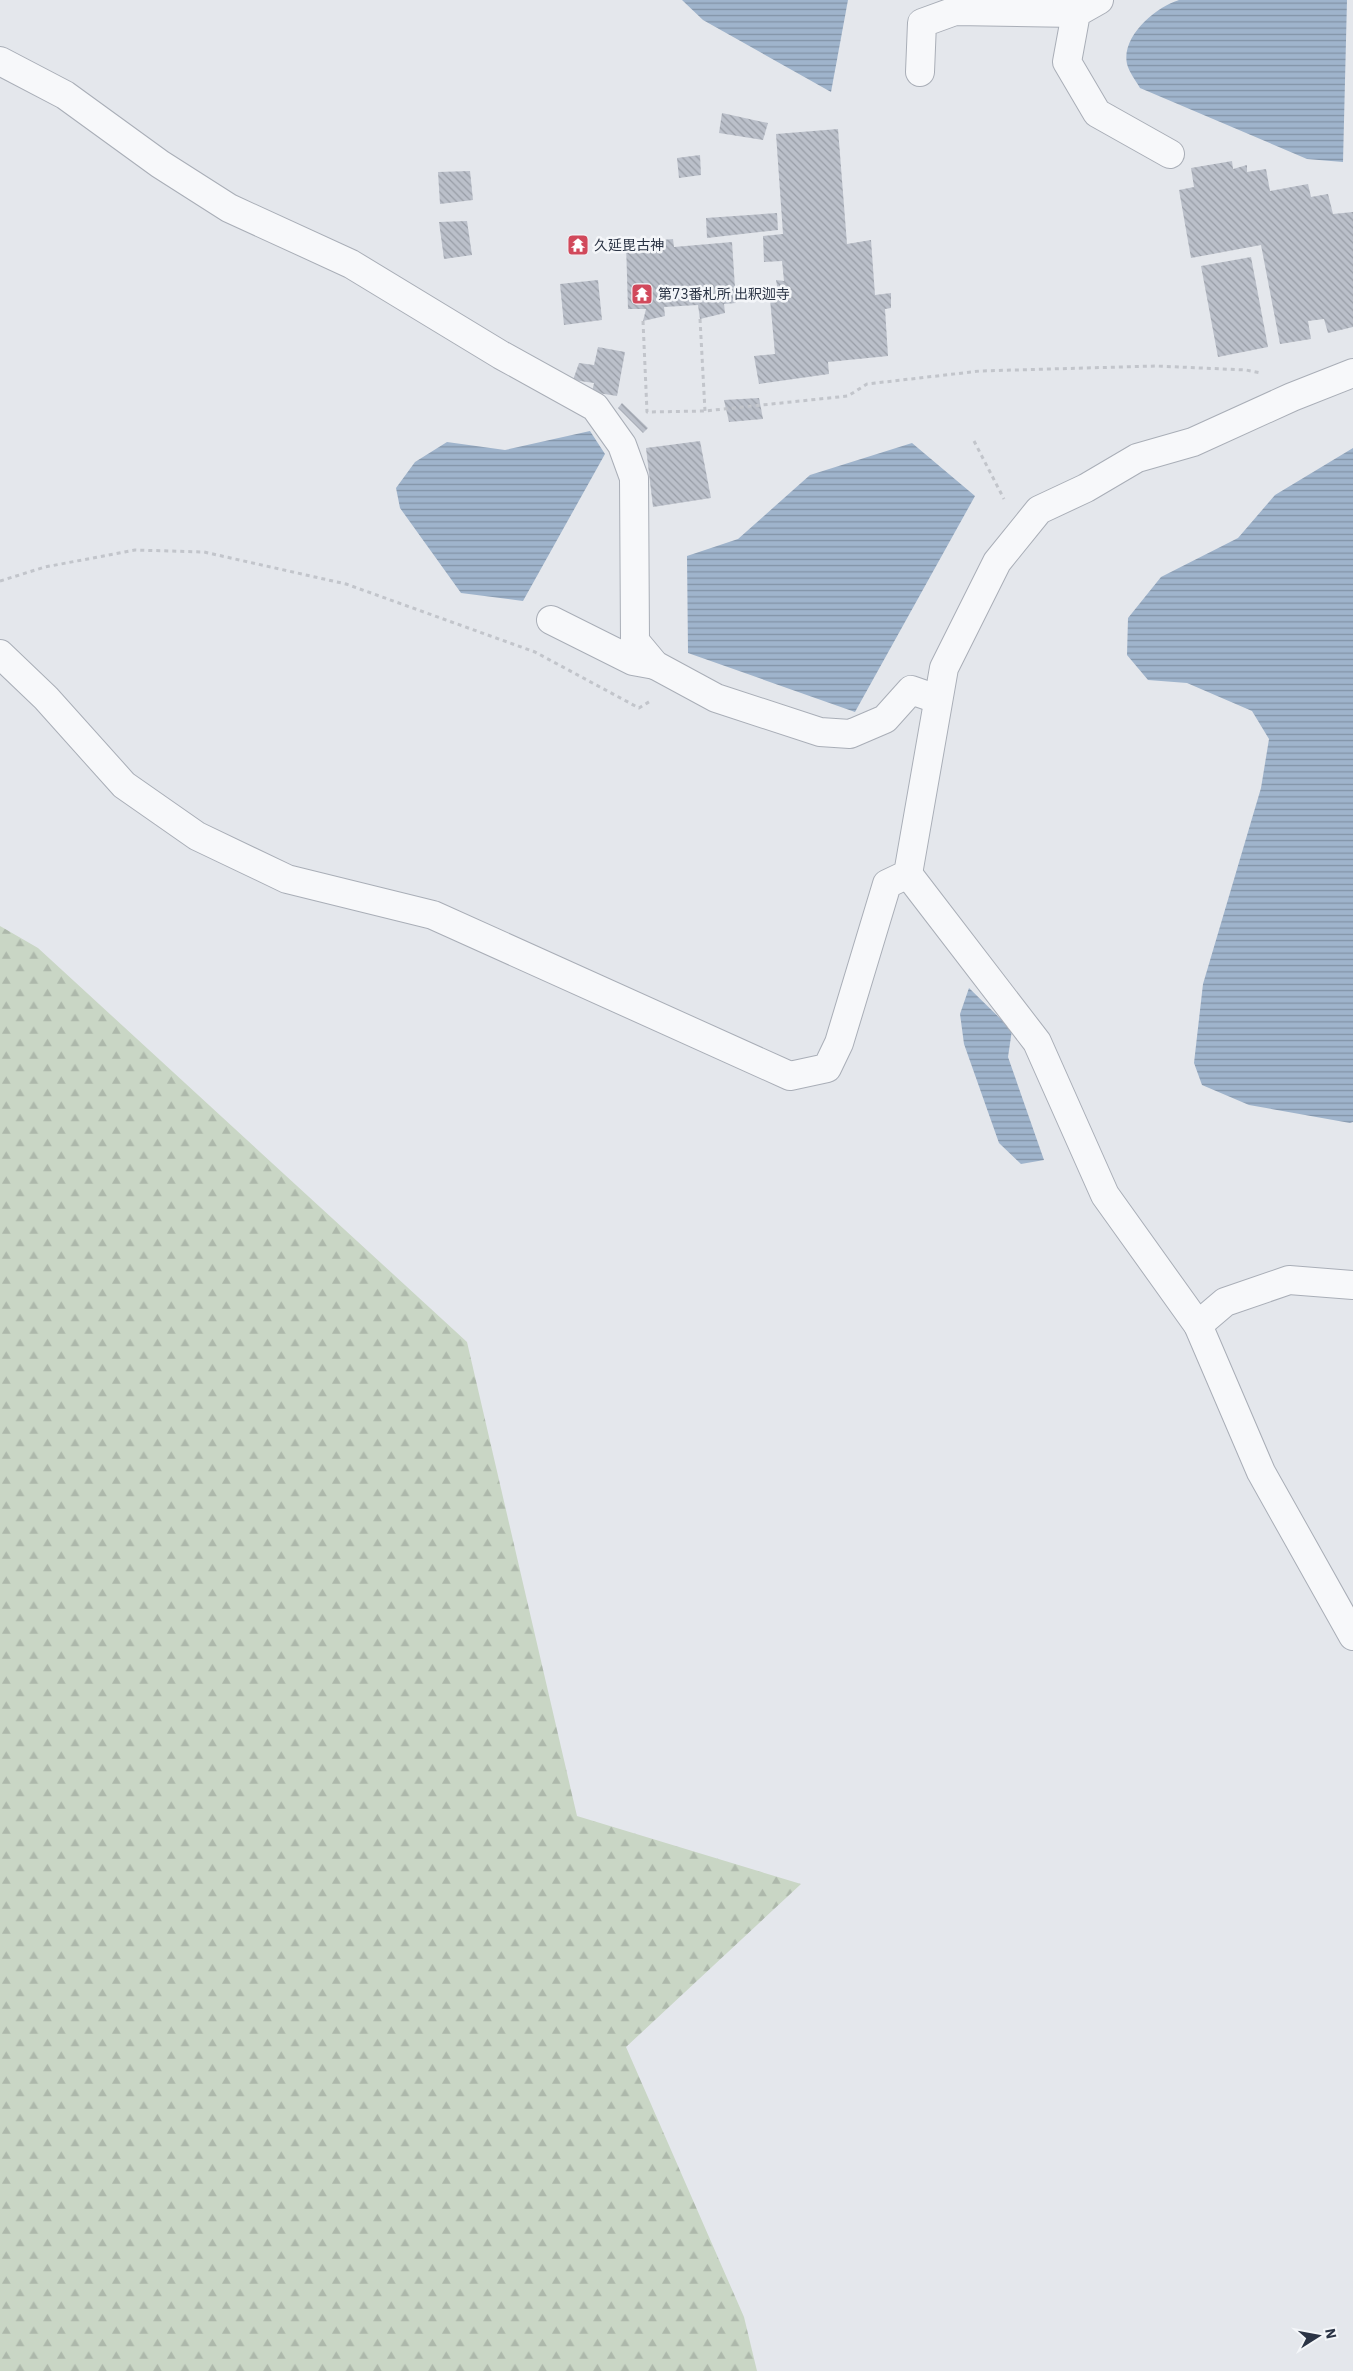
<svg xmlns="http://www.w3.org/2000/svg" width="1353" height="2371" viewBox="0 0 1353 2371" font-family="'IBM Plex Sans','Noto Sans JP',sans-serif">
<defs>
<pattern id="forest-firs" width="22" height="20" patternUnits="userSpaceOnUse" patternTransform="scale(1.25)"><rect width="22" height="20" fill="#c9d6c5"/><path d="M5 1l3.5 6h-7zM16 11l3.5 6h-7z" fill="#adb8ab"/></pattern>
<pattern id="water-rules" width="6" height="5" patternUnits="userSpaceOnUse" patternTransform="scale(1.25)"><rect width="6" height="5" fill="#9fb4cc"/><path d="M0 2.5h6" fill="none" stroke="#8293a7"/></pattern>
<pattern id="building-back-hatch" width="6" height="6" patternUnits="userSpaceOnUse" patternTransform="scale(1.25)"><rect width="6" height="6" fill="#bbc0ca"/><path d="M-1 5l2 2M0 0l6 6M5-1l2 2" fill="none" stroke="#989da6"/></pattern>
</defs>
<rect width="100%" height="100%" fill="#e4e7ec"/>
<path fill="url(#forest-firs)" d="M0,926L38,948L467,1342L577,1816L801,1884L626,2047L744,2317L757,2371H0Z"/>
<g fill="url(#water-rules)">
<path d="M682,0H848L831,92L703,20Z"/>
<path d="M1179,0H1347L1343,162L1307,159L1140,88C1136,81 1129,72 1127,64C1121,36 1156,7 1179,0Z"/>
<path d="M590,431L605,454L523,601L461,593L400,508L396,488L415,462L447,442L505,450Z"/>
<path d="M912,443L975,496L855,712L688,653L687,556L738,539L810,475Z"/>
<path d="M1353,448V1122L1350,1123L1249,1105L1202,1085L1194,1063L1203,984L1261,788L1269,739L1252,711L1187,683L1148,680L1127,655L1128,618L1161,577L1238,538L1275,495Z"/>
<path d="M969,988L1012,1030L1008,1057L1044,1160L1021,1164L999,1143L964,1044L960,1014Z"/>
</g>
<g fill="url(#building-back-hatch)">
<path d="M722,113L768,123L763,140L719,133Z"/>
<path d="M838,129L847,244L871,240L875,295L891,293V308L885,309L888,356L828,362L829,374L759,384L754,356L775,354L770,299L779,297L776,280L784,281L782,261L764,262L763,236L783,234L776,134Z"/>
<path d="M700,155L701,175L679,178L677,158Z"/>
<path d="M1232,161L1233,169L1247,165V172L1266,169L1270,191L1308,184L1311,197L1328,194L1333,214L1353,212V327L1328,333L1324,319L1308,321L1311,339L1280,344L1261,245L1191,258L1179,190L1194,187L1191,168Z"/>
<path d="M470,171L473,200L440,204L438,172Z"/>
<path d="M777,213L778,230L707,238L706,218Z"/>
<path d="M467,221L472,255L444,259L439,222Z"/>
<path d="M673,239L674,247L732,242L736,303L724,304L725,313L700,319L698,305L664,307L665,316L643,321L646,309H628L626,243Z"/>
<path d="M1251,257L1268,347L1218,357L1201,266Z"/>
<path d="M598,280L602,320L564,325L560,284Z"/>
<path d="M598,347L625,352L617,396L592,392L594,383L573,380L579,363L594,365Z"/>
<path d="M759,398L763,419L729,422L724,400Z"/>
<path d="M622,403L648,428L643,433L618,408Z"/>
<path d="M700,441L711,498L653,507L646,448Z"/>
</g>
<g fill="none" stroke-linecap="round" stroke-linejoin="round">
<g stroke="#a9aeb7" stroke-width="30">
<g id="minor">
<path d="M1099,0L1076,13L1067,62L1097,113L1170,154"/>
<path d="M0,61L65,95L160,164L229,208L351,264L501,355L595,407L622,445L634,478L635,641L655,665L716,698L820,732L850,734L885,719L911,690L937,699"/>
<path d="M920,72L922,23L955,11L1076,13"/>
<path d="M551,620L633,661L655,665"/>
<path d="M0,654L46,698L124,785L197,836L287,879L433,915L790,1076L827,1068L839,1043L887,884L908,874L944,668L997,562L1039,510L1086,488L1137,458L1193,442L1292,397L1353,373"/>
<path d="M908,874L1037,1042L1105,1195L1198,1325L1261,1472L1353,1636"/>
<path d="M1198,1325L1225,1302L1289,1280L1353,1285"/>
</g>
</g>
<g stroke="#c2c5cb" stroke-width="3" stroke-dasharray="4 4" stroke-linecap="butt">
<path d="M700,319L705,411"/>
<path d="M643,321L647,412L705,411L848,396L867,384L980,371L1156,366L1246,370L1261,373"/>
<path d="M974,441L1004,499"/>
<path d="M0,581L45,567L135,550L204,552L346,584L535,652L639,708L652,700"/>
</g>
<use href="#minor" stroke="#f7f8fa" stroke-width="28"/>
</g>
<defs>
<g id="temple-square" transform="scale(1.125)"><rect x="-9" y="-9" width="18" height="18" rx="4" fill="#d1495b" stroke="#f4f6f9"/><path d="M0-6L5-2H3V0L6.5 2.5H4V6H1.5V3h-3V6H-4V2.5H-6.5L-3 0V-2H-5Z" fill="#fff"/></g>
</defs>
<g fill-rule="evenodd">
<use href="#temple-square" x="578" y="245"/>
<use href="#temple-square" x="642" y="294"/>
</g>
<g text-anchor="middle" stroke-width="5" stroke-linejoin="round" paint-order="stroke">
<g font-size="14" fill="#2b3445" stroke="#f4f6f9" text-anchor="start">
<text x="594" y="250">久延毘古神</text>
<text x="658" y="299">第73番札所 出釈迦寺</text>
</g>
</g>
<g transform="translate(1318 2336) rotate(79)" stroke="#f4f6f9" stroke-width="4" paint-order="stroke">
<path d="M0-4L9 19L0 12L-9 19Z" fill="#2b3445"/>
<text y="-8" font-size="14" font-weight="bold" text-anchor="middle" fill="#2b3445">N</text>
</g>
</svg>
